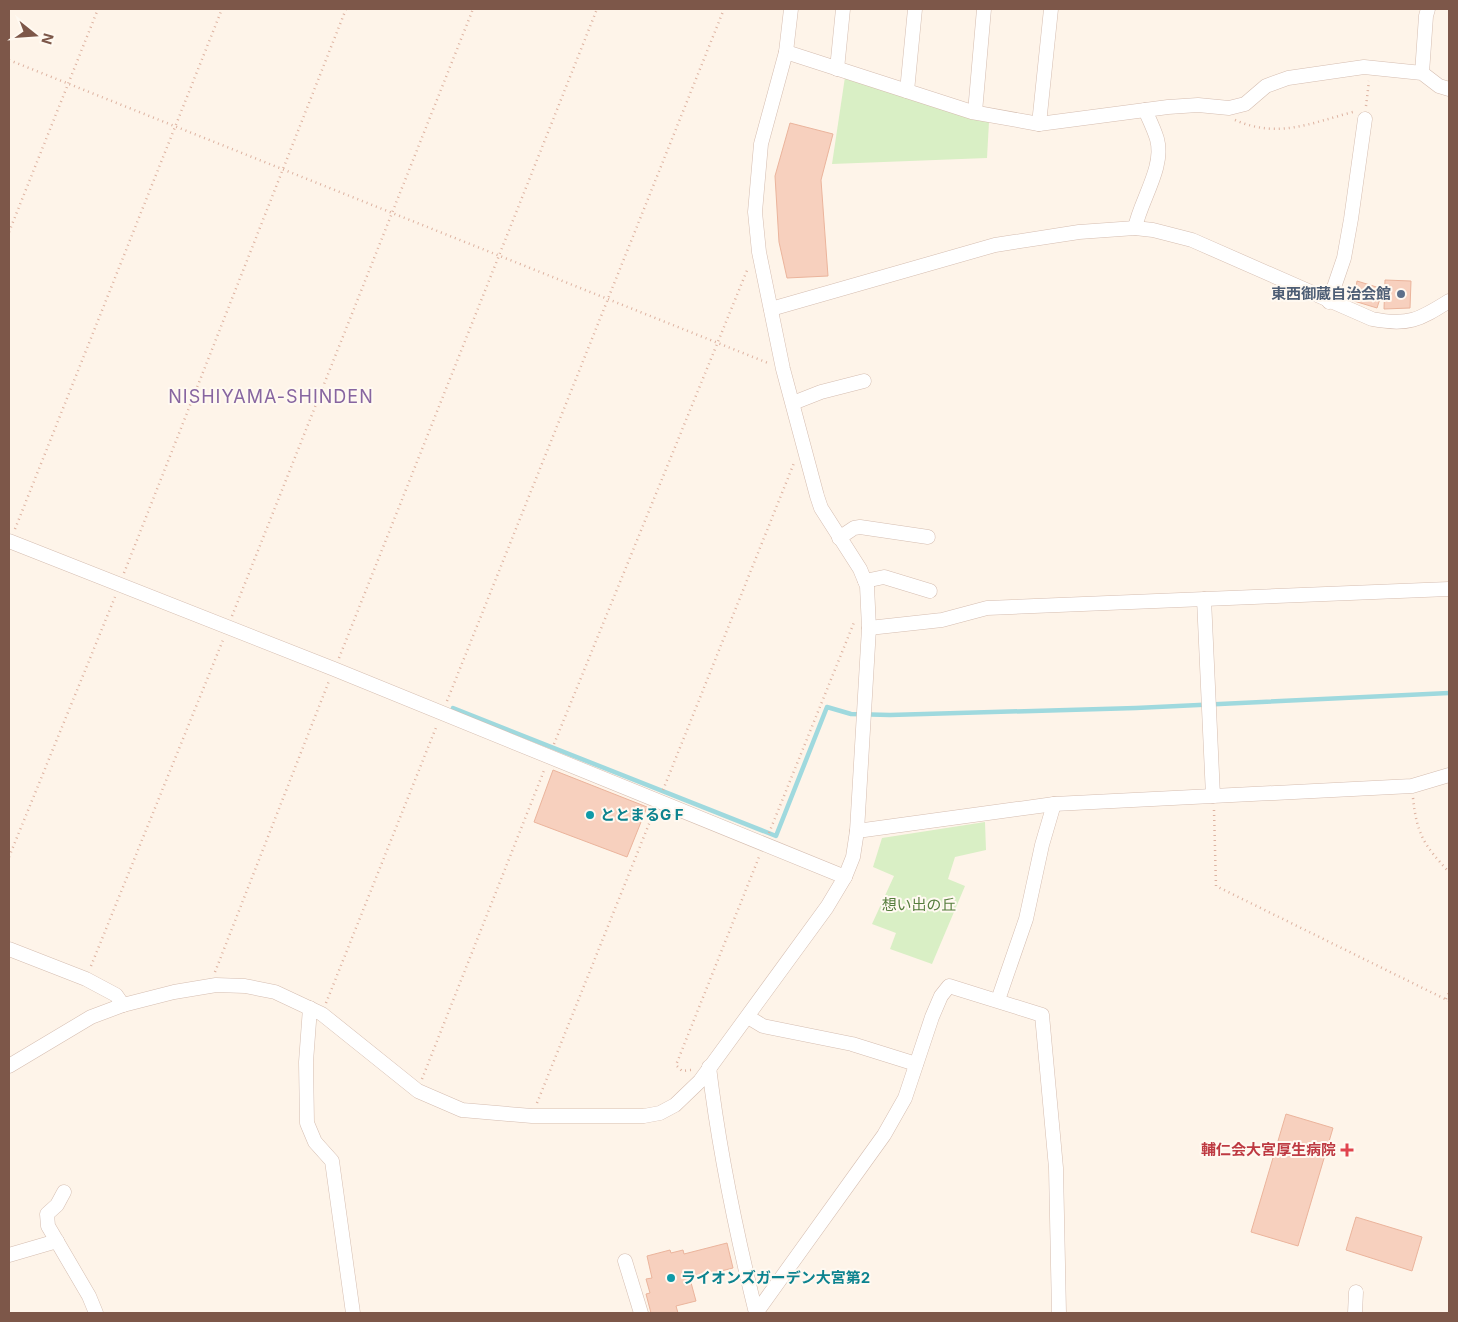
<svg xmlns="http://www.w3.org/2000/svg" width="1458" height="1322" viewBox="0 0 1458 1322" font-family="Inter,'Noto Sans JP',sans-serif">
<rect width="100%" height="100%" fill="#fef4e9"/>
<g fill="#d9efc5">
<path d="M845,77L989,122L987,158L832,164Z"/>
<path d="M985,822L986,850L955,857L948,879L965,886L932,964L890,949L896,933L872,924L894,876L873,867L882,838Z"/>
</g>
<g fill="none" stroke-linecap="round" stroke-linejoin="round">
<path stroke="#9fd9de" stroke-width="4.5" d="M453,708L776,836L827,707L851,714L890,715L1136,708L1449,693"/>
</g>
<g fill="#f7d0be" stroke="#ebb49c">
<path d="M790,123L833,134L821,180L828,276L787,278L779,242L775,176Z"/>
<path d="M1385,280L1411,281L1410,308L1384,309Z"/>
<path d="M1357,281L1383,289L1377,308L1354,301Z"/>
<path d="M553,770L647,807L627,857L534,822Z"/>
<path d="M1286,1114L1333,1128L1298,1246L1251,1232Z"/>
<path d="M1356,1217L1422,1237L1412,1271L1346,1250Z"/>
<path d="M727,1243L733,1268L690,1279L696,1301L676,1306L678,1313H651L646,1294L650,1293L646,1279L652,1278L647,1256L670,1250L671,1253L683,1250L684,1254Z"/>
</g>
<g fill="none" stroke-linecap="round" stroke-linejoin="round">
<g stroke="#d5bdb0" stroke-width="15">
<g id="minor">
<path d="M786,52L972,112L1039,124L1168,107L1198,105L1229,108L1245,104L1266,86L1288,78L1364,67L1422,73L1439,86L1449,89"/>
<path d="M837,69L843,9"/>
<path d="M1422,73L1426,16L1428,9"/>
<path d="M907,91L915,9"/>
<path d="M975,112L984,9"/>
<path d="M1039,124L1051,9"/>
<path d="M1135,228C1140,201 1165,167 1157,139C1154,129 1149,119 1145,110"/>
<path d="M1329,302L1344,258L1351,219L1365,119"/>
<path d="M771,309L995,245L1079,232L1135,228L1153,230L1192,240L1372,319C1408,326 1419,320 1449,301"/>
<path d="M793,403L821,392L864,381"/>
<path d="M839,538L854,528L860,527L928,537"/>
<path d="M9,541L334,669L845,877"/>
<path d="M865,581L884,577L930,591"/>
<path d="M1204,599L1213,796"/>
<path d="M869,628L942,620L987,608L1449,589"/>
<path d="M857,831L1054,804L1412,786L1449,775"/>
<path d="M9,949L86,979L116,995L123,1005"/>
<path d="M998,1000L1026,919L1042,845L1054,804"/>
<path d="M310,1008L306,1062L307,1123L315,1142L332,1161L353,1313"/>
<path d="M748,1017L763,1026L852,1044L916,1064"/>
<path d="M9,1066L91,1017L123,1005L174,992L216,985L245,986L275,992L322,1014L418,1091L462,1110L532,1116H644L660,1113L675,1105L700,1081L827,907L845,877L853,857L857,831L869,628L867,586L860,569L821,508L817,496L783,369L759,252L755,212L761,144L786,52L791,9"/>
<path d="M709,1067C719,1151 736,1232 756,1313"/>
<path d="M64,1192L57,1205L47,1214L48,1226L89,1296L96,1313"/>
<path d="M9,1255L57,1241"/>
<path d="M625,1261L641,1313"/>
<path d="M756,1313L884,1135L905,1098L932,1017L941,996L949,986L1042,1015L1056,1168L1059,1313"/>
<path d="M1355,1313L1356,1292"/>
</g>
</g>
<g stroke="#ddb2a0" stroke-width="2.5" stroke-dasharray="1 4" stroke-linecap="butt">
<path d="M9,60L768,363"/>
<path d="M1366,106L1369,81"/>
<path d="M1235,120C1278,139 1311,123 1353,112"/>
<path d="M9,232L98,9"/>
<path d="M15,529L222,9"/>
<path d="M124,573L346,9"/>
<path d="M232,616L473,9"/>
<path d="M339,658L597,9"/>
<path d="M447,701L724,9"/>
<path d="M554,744L748,268"/>
<path d="M663,790L794,463"/>
<path d="M1413,798C1417,835 1424,845 1449,872"/>
<path d="M1214,810L1216,886L1449,1001"/>
<path d="M769,833L855,620"/>
<path d="M9,857L115,597"/>
<path d="M91,966L223,640"/>
<path d="M215,972L329,681"/>
<path d="M1446,999L1449,993"/>
<path d="M326,1003L437,725"/>
<path d="M691,1070L682,1071L676,1065L759,857"/>
<path d="M422,1079L545,768"/>
<path d="M537,1103L653,814"/>
</g>
<use href="#minor" stroke="#fff" stroke-width="14"/>
</g>
<circle fill="#5c6f8a" stroke="#fff9f1" stroke-width="2" cx="1401" cy="294" r="5"/>
<g fill="#0f9aa8" stroke="#fff9f1" stroke-width="2">
<circle cx="590" cy="815" r="5"/>
<circle cx="671" cy="1278" r="5"/>
</g>
<path fill="#e0444e" stroke="#fff9f1" stroke-width="2" d="M1344.5 1142.5h5v5h5v5h-5v5h-5v-5h-5v-5h5z"/>
<g text-anchor="middle" stroke-width="4" stroke-linejoin="round" paint-order="stroke">
<g font-size="15" font-weight="bold" fill="#4e5e75" stroke="#fff9f1" text-anchor="end">
<text x="1391" y="299">東西御蔵自治会館</text>
</g>
<g font-size="15" font-weight="bold" fill="#0d838f" stroke="#fff9f1" text-anchor="start">
<text x="600" y="820">ととまるG F</text>
<text x="681" y="1283">ライオンズガーデン大宮第2</text>
</g>
<g font-size="15" fill="#557d3c" stroke="#fff9f1">
<text x="919" y="910">想い出の丘</text>
</g>
<g font-size="15" font-weight="bold" fill="#be3a42" stroke="#fff9f1" text-anchor="end">
<text x="1336" y="1155">輔仁会大宮厚生病院</text>
</g>
<g font-size="18" letter-spacing="1" fill="#8765a0" stroke="#fff9f1">
<text x="271" y="403">NISHIYAMA-SHINDEN</text>
</g>
</g>
<rect width="1458" height="1322" fill="none" stroke="#7d5749" stroke-width="20"/>
<g transform="translate(35 35) rotate(107)" stroke="#fff9f1" stroke-width="4" paint-order="stroke">
<path d="M0-4L9 19L0 12L-9 19Z" fill="#7d5749"/>
<text y="-8" font-size="14" font-weight="bold" text-anchor="middle" fill="#7d5749">N</text>
</g>
</svg>
